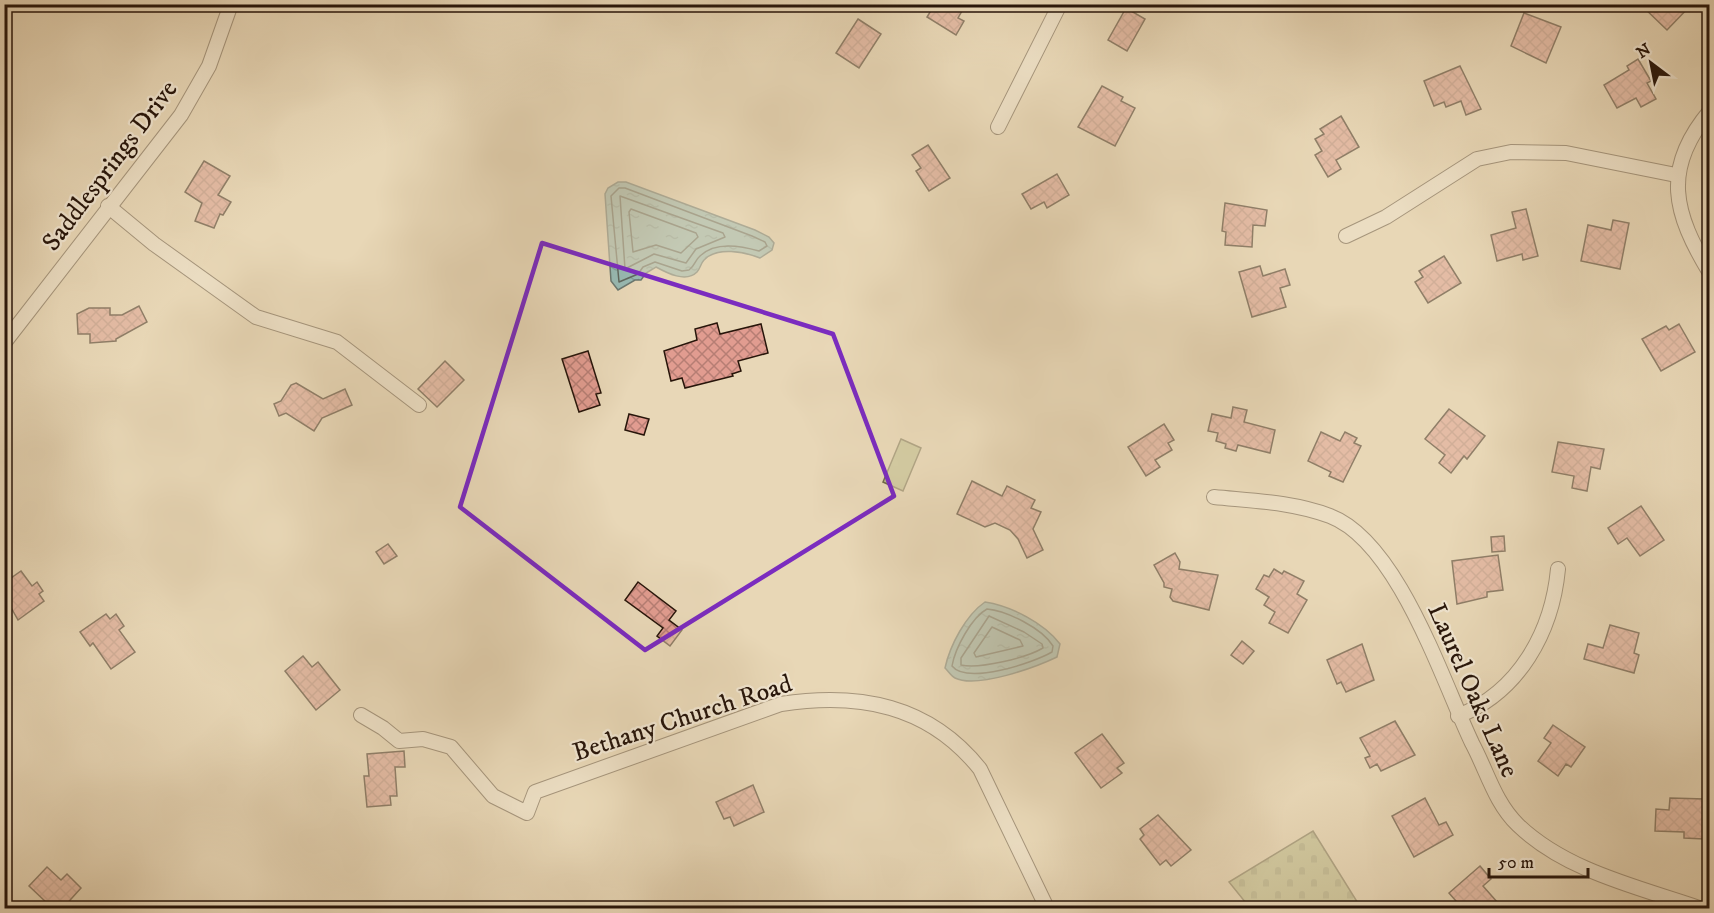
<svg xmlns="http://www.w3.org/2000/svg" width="1714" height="913" viewBox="0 0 1714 913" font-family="'IM FELL DW Pica',serif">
<defs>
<pattern id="cemetery-stones" width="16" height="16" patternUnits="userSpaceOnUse" patternTransform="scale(1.5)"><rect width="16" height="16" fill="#babd8b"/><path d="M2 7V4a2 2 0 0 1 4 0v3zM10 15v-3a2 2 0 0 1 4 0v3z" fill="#a0a277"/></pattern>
<pattern id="water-ripples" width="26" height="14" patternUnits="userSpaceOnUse" patternTransform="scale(1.5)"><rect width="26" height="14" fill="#97b9b2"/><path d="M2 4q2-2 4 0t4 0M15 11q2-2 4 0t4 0" fill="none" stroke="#829e98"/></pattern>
<pattern id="building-cross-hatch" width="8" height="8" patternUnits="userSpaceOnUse" patternTransform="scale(1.5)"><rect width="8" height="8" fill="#e19c90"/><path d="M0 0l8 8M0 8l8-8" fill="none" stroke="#b67e74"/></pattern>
</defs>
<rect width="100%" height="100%" fill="#e8d7b7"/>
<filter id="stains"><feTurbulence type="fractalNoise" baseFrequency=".00333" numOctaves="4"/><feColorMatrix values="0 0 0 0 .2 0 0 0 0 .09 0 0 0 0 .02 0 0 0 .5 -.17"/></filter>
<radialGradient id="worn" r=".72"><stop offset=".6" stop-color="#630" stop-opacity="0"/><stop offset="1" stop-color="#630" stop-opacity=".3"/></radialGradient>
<path fill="#babd8b" stroke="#70694a" stroke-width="1.5" d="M901,439L921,448L903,491L883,482Z"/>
<path fill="url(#cemetery-stones)" stroke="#70694a" stroke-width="1.5" d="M1313,831L1361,908H1250L1229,882Z"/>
<g fill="url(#water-ripples)" stroke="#6a776f" stroke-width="1.5">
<path d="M618,182H626L755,230L769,237L774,243L772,250L760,258C745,252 717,246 704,260C701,263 700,269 697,272C686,283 667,273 656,267L646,273L641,280H635L618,290L611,281L605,194L608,188Z"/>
<path d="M985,602C1011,606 1044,623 1060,644L1057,657C1036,667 977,689 955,678C951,676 948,671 945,668C950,645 966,615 985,602Z"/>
</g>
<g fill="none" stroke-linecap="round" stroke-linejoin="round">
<g stroke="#5f675e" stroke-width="1.5">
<path d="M619,188H625L752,236L765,242L767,246L759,251C742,246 715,241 700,256C695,260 695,266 689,270L682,271L655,262L643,267L638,274L619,282L611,196Z"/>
<path d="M620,196L723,233L725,237L696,249L686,263L654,254L625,269Z"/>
<path d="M631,209L696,233L698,237L681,253L656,245L633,252L629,212Z"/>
<path d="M987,609C1007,611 1042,628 1053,646L1052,652C1033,663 967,685 952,666C955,648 972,617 987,609Z"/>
<path d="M989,616L1024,632L1042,644L1043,648C1026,658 980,669 961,665V658Z"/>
<path d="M992,627L1020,640L1023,646L976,657L974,653Z"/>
</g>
</g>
<g fill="url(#building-cross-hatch)" stroke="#27150a" stroke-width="1.5">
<path d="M935,4H966L958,18L964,21L956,35L927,17Z"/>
<path d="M1640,4H1692L1667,30Z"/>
<path d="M1126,8L1145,19L1127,51L1108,40Z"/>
<path d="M1524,13L1561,27L1546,63L1511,46Z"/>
<path d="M858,19L881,34L859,68L836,53Z"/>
<path d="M1638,59L1651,81L1647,83L1656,99L1641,107L1636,98L1617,108L1604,85L1629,70L1627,66Z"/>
<path d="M1460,66L1481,109L1466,115L1461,101L1446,107L1444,102L1434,106L1424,81Z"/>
<path d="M1102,86L1123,97L1121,101L1135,108L1115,146L1078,127Z"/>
<path d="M1341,116L1359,147L1336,160L1341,169L1328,177L1315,155L1322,151L1315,139L1324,134L1320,129Z"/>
<path d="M928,145L950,178L929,191L916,171L921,168L912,155Z"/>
<path d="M204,161L230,176L218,195L231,202L223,215L220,214L214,228L195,221L202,203L185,192Z"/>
<path d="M1057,174L1069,195L1047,208L1044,202L1031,209L1022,194Z"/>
<path d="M1225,203L1267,210L1265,226L1253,225L1252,247L1225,245L1226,232L1222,231Z"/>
<path d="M1526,209L1538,256L1523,260L1522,254L1497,261L1491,235L1516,228L1512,212Z"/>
<path d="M1613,220L1629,223L1620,269L1581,261L1588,225L1611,230Z"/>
<path d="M1444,256L1461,283L1428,303L1415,282L1423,277L1419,271Z"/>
<path d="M1260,266L1263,276L1285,269L1290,285L1280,288L1286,307L1252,317L1239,272Z"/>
<path d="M139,306L147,322L116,339V341L90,343V334H78L77,314L89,308H110V315H122Z"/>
<path d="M717,323L720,334L761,324L768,353L738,361L741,371L732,374L733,376L685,388L682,378L671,381L664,351L697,340L695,329Z"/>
<path d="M1679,324L1695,352L1661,371L1642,339L1666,326L1669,330Z"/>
<path d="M588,351L601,393L596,394L600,405L579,412L562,359Z"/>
<path d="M445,361L464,380L437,407L418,389Z"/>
<path d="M296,383L323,399L345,389L352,405L322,418L314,431L286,413L279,416L274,404L281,401L291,385Z"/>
<path d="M1233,407L1247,410L1244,422L1275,430L1270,453L1238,445L1236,451L1225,448L1226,444L1216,441L1218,433L1208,431L1212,414L1231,418Z"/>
<path d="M1449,409L1485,436L1467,459L1464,456L1451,473L1439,463L1445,455L1425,439Z"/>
<path d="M629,414L649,419L644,435L625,430Z"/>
<path d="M1164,424L1174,440L1168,443L1172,450L1155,460L1160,467L1146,476L1128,447Z"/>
<path d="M1321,432L1340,441L1345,432L1357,438L1354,443L1361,446L1343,482L1329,476L1331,472L1308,461Z"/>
<path d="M1558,442L1604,449L1600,469L1591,467L1587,491L1572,488L1574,476L1552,472Z"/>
<path d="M972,481L1002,496L1007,486L1035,500L1031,508L1041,512L1033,529L1043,550L1027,558L1018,539L1010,530L995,523L985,527L957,514Z"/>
<path d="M1641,506L1664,540L1640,556L1627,538L1618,544L1608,528Z"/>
<path d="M1504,536L1505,551L1492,552L1491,537Z"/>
<path d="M388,544L397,556L384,564L376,552Z"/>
<path d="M1175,553L1180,562L1179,569L1218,575L1209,610L1173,601L1170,597L1172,589L1164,587V583L1154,565Z"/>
<path d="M1498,555L1503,590L1487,592V597L1457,604L1452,561Z"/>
<path d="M1274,569L1282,574L1284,571L1304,581L1297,594L1307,600L1288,633L1269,623L1275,612L1264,605L1269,597L1256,589L1264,575L1269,577Z"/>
<path d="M21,571L32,586L37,582L43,591L39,594L44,601L18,620L4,595V583Z"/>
<path d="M638,582L676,611L669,620L682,630L670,646L657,636L663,628L625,600Z"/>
<path d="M106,614L110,619L116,614L124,626L119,630L135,652L111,669L93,643L90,646L80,632Z"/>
<path d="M1610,625L1639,633L1634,653L1639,655L1634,673L1584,659L1588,644L1603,648Z"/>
<path d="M1242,641L1254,651L1243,664L1231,655Z"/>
<path d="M1362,644L1374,680L1346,692L1341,682L1337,684L1327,660Z"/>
<path d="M303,656L312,667L318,662L340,690L316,710L285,671Z"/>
<path d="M1395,721L1415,755L1381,771L1377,764L1370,768L1365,758L1370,756L1360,738Z"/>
<path d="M1553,725L1585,747L1571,767L1566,764L1558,776L1538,761L1551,743L1544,738Z"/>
<path d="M1102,734L1124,763L1117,768L1122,773L1101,788L1075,753Z"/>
<path d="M404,751L405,767H395L397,796H390L391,805L367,807L364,776H369L367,754Z"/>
<path d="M753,785L764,812L734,826L730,817L724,819L716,802Z"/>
<path d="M1425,798L1439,825L1446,822L1453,835L1414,857L1392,816Z"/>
<path d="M1670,798L1705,799L1704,839L1684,838V832L1655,831L1656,809L1669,810Z"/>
<path d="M1158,815L1191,850L1171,866L1166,860L1160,865L1140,839L1144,835L1140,829Z"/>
<path d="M1480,866L1491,879L1483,886L1498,903L1492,909H1463L1449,893Z"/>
<path d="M47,867L61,880L67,874L81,888L62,909H43L48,904L29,886Z"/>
</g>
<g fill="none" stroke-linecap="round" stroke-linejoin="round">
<g stroke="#574635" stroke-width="16">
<g id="minor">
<path d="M1710,111C1661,169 1674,214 1710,273"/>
<path d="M998,127L1060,4"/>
<path d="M108,206L154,244L256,317L337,342L419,405"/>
<path d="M1346,236L1386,217L1477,159L1511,152L1566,153L1676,175"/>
<path d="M4,343L181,115L209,66L231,4"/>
<path d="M1214,497C1254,501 1293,502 1330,516C1398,542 1442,680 1472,743C1487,771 1495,803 1518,825C1566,871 1638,887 1699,908"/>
<path d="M361,715L383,728L399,741L423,739L451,747L493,796L527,813L535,792L781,704C859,692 929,705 980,769L1047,908"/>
<path d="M1458,716C1519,692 1552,632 1558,569"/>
</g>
</g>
<use href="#minor" stroke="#f0e5d0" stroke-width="14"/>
</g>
<path d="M0 0H1714V913H0ZM542,243L833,334L894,496L645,650L460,507Z" fill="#e8d7b7" fill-opacity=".55" fill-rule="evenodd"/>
<path fill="none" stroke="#7b2cbf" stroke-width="4.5" stroke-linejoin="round" d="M542,243L833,334L894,496L645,650L460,507Z"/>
<g text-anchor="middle" stroke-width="4.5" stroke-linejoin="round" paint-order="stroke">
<g font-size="26" fill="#27150a" stroke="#f0e5d0">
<text transform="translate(109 165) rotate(-53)" y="9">Saddlesprings Drive</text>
<text transform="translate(1474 690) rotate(66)" y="9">Laurel Oaks Lane</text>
<text transform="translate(682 717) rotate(-18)" y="9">Bethany Church Road</text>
</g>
</g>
<rect width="1714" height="913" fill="none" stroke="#e8d7b7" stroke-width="24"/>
<rect x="6" y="6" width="1702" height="901" fill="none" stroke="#27150a" stroke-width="3"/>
<rect x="12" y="12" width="1690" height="889" fill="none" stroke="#27150a" stroke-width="1.5"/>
<g transform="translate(1651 63) rotate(328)" stroke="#f0e5d0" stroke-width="4.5" paint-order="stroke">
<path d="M0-4.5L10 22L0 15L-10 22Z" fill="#27150a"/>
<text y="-9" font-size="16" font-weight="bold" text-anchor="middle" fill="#27150a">N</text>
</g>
<path d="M1489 868v9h99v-9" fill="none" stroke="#27150a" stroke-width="3"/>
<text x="1498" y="868" font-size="18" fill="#27150a" stroke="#f0e5d0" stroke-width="4.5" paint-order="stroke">50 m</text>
<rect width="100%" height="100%" filter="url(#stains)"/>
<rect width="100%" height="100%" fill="url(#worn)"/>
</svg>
